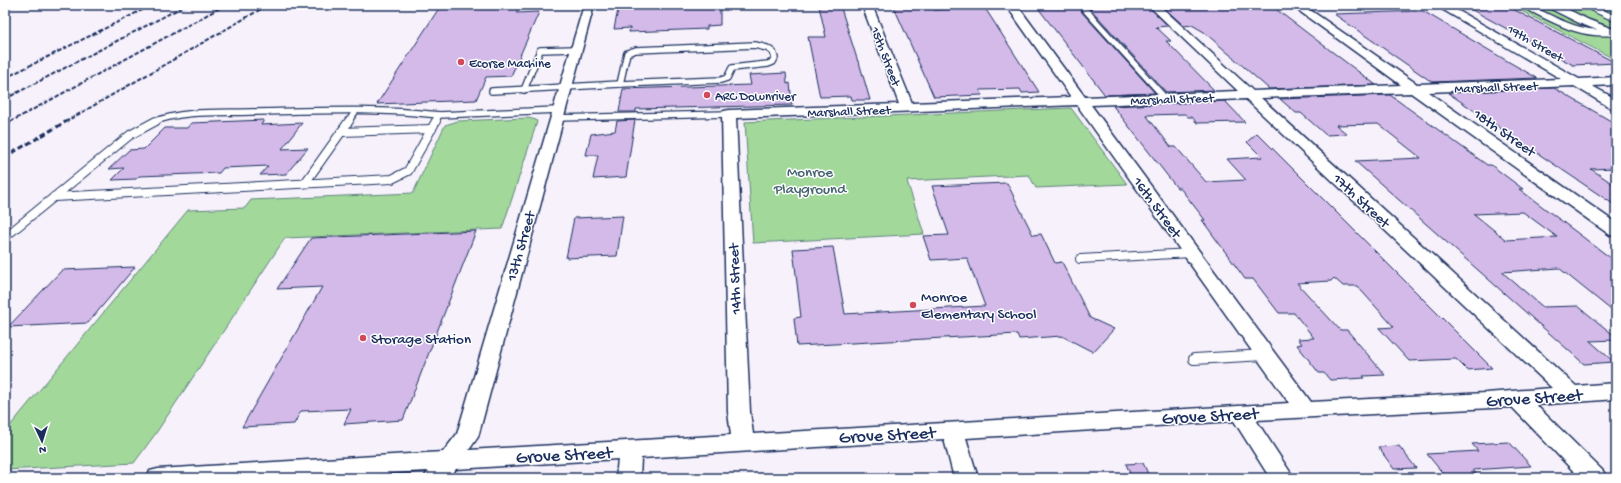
<svg xmlns="http://www.w3.org/2000/svg" width="1621" height="483" viewBox="0 0 1621 483" font-family="'Gochi Hand',sans-serif">
<rect width="100%" height="100%" fill="#f6f1fb"/>
<filter id="ink" filterUnits="userSpaceOnUse"><feTurbulence type="fractalNoise" baseFrequency=".025" numOctaves="2"/><feDisplacementMap in="SourceGraphic" scale="8" xChannelSelector="R" yChannelSelector="G"/><feConvolveMatrix kernelMatrix="1 2 1 2 8 2 1 2 1" color-interpolation-filters="sRGB"/></filter>
<g filter="url(#ink)">
<g fill="#a3d89b" stroke="#5f847c">
<path d="M1510,5H1616V60Z"/>
<path d="M1071,108L1127,184L1036,188L1029,175L907,181L924,234L753,243L745,122Z"/>
<path d="M528,118L536,120L537,122L502,229L285,238L156,433L134,463L5,470V432L188,210L245,208L251,200L413,193L445,125L458,121Z"/>
</g>
<g fill="#d3bae9" stroke="#1b2f5e" fill-rule="evenodd">
<path d="M441,5H520L516,13L539,12L511,76L486,77L476,100L377,104Z"/>
<path d="M619,5H720V25L707,26V29L629,32L630,28L614,29Z"/>
<path d="M840,5L858,62H859L870,100H852L851,96L820,97L808,37H826L819,6Z"/>
<path d="M893,5L931,6L934,10L965,9L962,5H983L1039,92L1022,93L1020,89L980,90L982,95L934,97Z"/>
<path d="M1147,5L1168,26L1156,27L1171,41H1166L1214,90L1166,92L1088,6Z"/>
<path d="M1161,5H1242L1246,8L1273,7L1376,85L1269,89L1204,32L1192,25L1184,26Z"/>
<path d="M1463,5H1505L1616,63L1573,65Z"/>
<path d="M1077,7L1078,8L1155,93L1105,95L1038,8Z"/>
<path d="M1423,11L1509,62L1537,78L1432,82L1334,14Z"/>
<path d="M786,73L787,84L790,83L792,105L636,109V112H619L623,89L751,85L749,75Z"/>
<path d="M1554,88L1616,124V168L1591,169L1616,186V206L1448,93Z"/>
<path d="M1390,95L1487,165H1491L1523,189H1519L1616,262V314L1559,268L1502,272L1543,307L1578,306L1616,337V340L1590,341L1614,362L1584,364L1355,161L1421,158L1378,124L1336,125L1347,134L1326,135L1301,113H1296L1280,99ZM1523,212L1557,237L1506,240L1474,214Z"/>
<path d="M1225,101L1245,122L1197,123L1192,117H1188L1185,114L1146,115L1171,147H1176L1206,182L1246,180L1227,159L1262,157L1247,142L1257,133L1492,368L1467,370L1456,359L1409,361L1379,328L1394,327L1357,286H1343L1334,278L1331,281L1297,283L1340,330H1347L1385,375L1363,376L1365,378L1330,380L1324,373H1319L1297,345L1302,344L1298,339L1314,338L1294,313H1279L1253,279H1245L1202,220H1205L1180,188H1177L1113,106Z"/>
<path d="M264,120L261,125L302,123L282,149L308,148L286,174L260,175L268,166L223,168L219,173L139,176L136,179L112,180L124,168L109,169L129,150L144,149L165,128H187L191,123Z"/>
<path d="M635,120L626,177L593,179L598,155H586L591,134L615,131L617,121Z"/>
<path d="M1007,183L1033,235L1041,234L1055,263L1062,262L1090,318L1114,329L1093,352L1062,336L1019,339L1017,334L797,346L794,318L801,317L793,249L833,247L845,314L985,306L967,258L931,260L923,236L949,235L932,186Z"/>
<path d="M623,216L617,256L566,258L574,218Z"/>
<path d="M476,231L403,420L344,424L351,409L301,411L294,424L242,427L322,287L277,289L311,238Z"/>
<path d="M135,267L88,323L8,327L62,270Z"/>
<path d="M1509,442L1531,466L1473,470L1476,474L1445,476L1427,454L1478,451L1472,444Z"/>
<path d="M1399,446L1416,468L1394,469L1378,447Z"/>
<path d="M1143,463L1150,478H1132L1126,464Z"/>
</g>
<g fill="none" stroke-linecap="round" stroke-linejoin="round">
<g stroke="#1b2f5e" stroke-width="8">
<g id="lane-far2">
<path d="M1081,5L1165,98"/>
<path d="M1524,5C1554,20 1581,37 1616,32"/>
<path d="M1586,5L1616,19"/>
<path d="M755,45L767,48L773,52L775,58L773,62L768,64L732,68L727,78L721,80L620,84L627,53L636,50Z"/>
<path d="M524,90L540,50L576,49"/>
<path d="M492,91L620,84"/>
<path d="M556,118L729,114"/>
<path d="M153,122C184,110 218,113 250,112C312,111 377,108 439,115L558,110"/>
<path d="M348,122L355,112"/>
<path d="M435,122L439,115"/>
</g>
</g>
<g stroke="#1b2f5e" stroke-width="10">
<g id="lane-far1">
<path d="M341,132L432,129"/>
<path d="M305,183L349,121"/>
<path d="M54,197L392,179L408,171L436,121"/>
<path d="M5,237L130,135L156,121"/>
<path d="M1080,259L1192,253"/>
</g>
</g>
<g stroke="#1b2f5e" stroke-width="12">
<path id="lane" d="M1194,359L1265,355"/>
</g>
<g stroke="#1b2f5e" stroke-width="3">
<g id="street">
<path d="M584,5H594L478,437L469,450L731,435L728,412L722,114L724,111L729,110L899,104L862,5H872L912,103L1071,97L1006,5H1017L1085,97L1238,91L1148,5H1159L1253,91L1401,85L1291,5H1303L1417,84L1561,79L1435,5H1448L1579,79L1616,77V85L1592,86L1616,99V109L1611,108L1574,86L1428,92L1616,223V236L1610,235L1411,93L1261,98L1576,386L1616,383V399L1536,405L1603,471L1607,478H1580L1512,407L1256,420L1294,478H1270L1234,421L966,438L978,478H954L944,439L641,458L640,478H616L618,459L456,469L449,478H424L428,471L309,478H146L150,471L158,469L443,452L457,434ZM1246,99L1552,388L1486,393L1311,402L1091,105ZM1077,105L1289,403L753,434L750,412L736,118Z"/>
<path d="M1546,5H1559L1589,20L1616,30V37L1581,24L1547,7Z"/>
</g>
</g>
<use href="#lane-far2" stroke="#fff" stroke-width="5.5"/>
<use href="#lane-far1" stroke="#fff" stroke-width="8"/>
<use href="#lane" stroke="#fff" stroke-width="10"/>
<use href="#street" fill="#fff" fill-rule="evenodd"/>
<g stroke="#1b2f5e" stroke-width="2" stroke-dasharray="4.5 2" stroke-linecap="butt">
<path d="M5,78L152,5"/>
<path d="M5,99L186,5"/>
<path d="M10,122L225,5"/>
<path d="M65,122L268,5"/>
</g>
<g stroke="#1b2f5e" stroke-width="3" stroke-dasharray="5.5 3" stroke-linecap="butt">
<path d="M5,125L12,121"/>
<path d="M5,157L67,121"/>
</g>
</g>
</g>
<g fill="#d1495b" stroke="#fff" stroke-width="1.5">
<circle cx="461" cy="62" r="4"/>
<circle cx="707" cy="95" r="4"/>
<circle cx="913" cy="305" r="4"/>
<circle cx="363" cy="338" r="4"/>
</g>
<g text-anchor="middle" stroke-width="3" stroke-linejoin="round" paint-order="stroke">
<g font-size="13" fill="#1b2f5e" stroke="#fff">
<text transform="translate(1536 42) rotate(30)" y="5">19th Street</text>
<text transform="translate(887 56) rotate(69)" y="5">15th Street</text>
<text transform="translate(1496 86) rotate(-2)" y="5">Marshall Street</text>
<text transform="translate(1172 98) rotate(-2)" y="5">Marshall Street</text>
<text transform="translate(849 110) rotate(-2)" y="5">Marshall Street</text>
</g>
<g font-size="13" fill="#1b2f5e" stroke="#fff" text-anchor="start">
<text x="469" y="67">Ecorse Machine</text>
<text x="715" y="100">ARC Downriver</text>
</g>
<g font-size="15" fill="#1b2f5e" stroke="#fff">
<text transform="translate(1505 132) rotate(35)" y="5">18th Street</text>
<text transform="translate(1362 200) rotate(43)" y="5">17th Street</text>
<text transform="translate(1158 207) rotate(54)" y="5">16th Street</text>
<text transform="translate(520 246) rotate(-74)" y="5">13th Street</text>
<text transform="translate(734 279) rotate(-92)" y="5">14th Street</text>
</g>
<g font-size="15" fill="#446270" stroke="#fff">
<text x="810" y="176">Monroe<tspan x="810" dy="17">Playground</tspan></text>
</g>
<g font-size="15" fill="#1b2f5e" stroke="#fff" text-anchor="start">
<text x="921" y="301">Monroe<tspan x="921" dy="17">Elementary School</tspan></text>
<text x="371" y="343">Storage Station</text>
</g>
<g font-size="18" fill="#1b2f5e" stroke="#fff">
<text transform="translate(1534 397) rotate(-4)" y="6">Grove Street</text>
<text transform="translate(1210 415) rotate(-3)" y="6">Grove Street</text>
<text transform="translate(887 434) rotate(-3)" y="6">Grove Street</text>
<text transform="translate(564 454) rotate(-3)" y="6">Grove Street</text>
</g>
</g>
<rect width="1621" height="483" fill="none" stroke="#fff" stroke-width="20"/>
<rect x="10" y="10" width="1601" height="463" fill="none" stroke="#1b2f5e" stroke-width="1.5" filter="url(#ink)"/>
<g transform="translate(42 441) rotate(176)" stroke="#ffffff" stroke-width="3" paint-order="stroke">
<path d="M0-3L7 15L0 10L-7 15Z" fill="#1b2f5e"/>
<text y="-6" font-size="11" font-weight="bold" text-anchor="middle" fill="#1b2f5e">N</text>
</g>
</svg>
